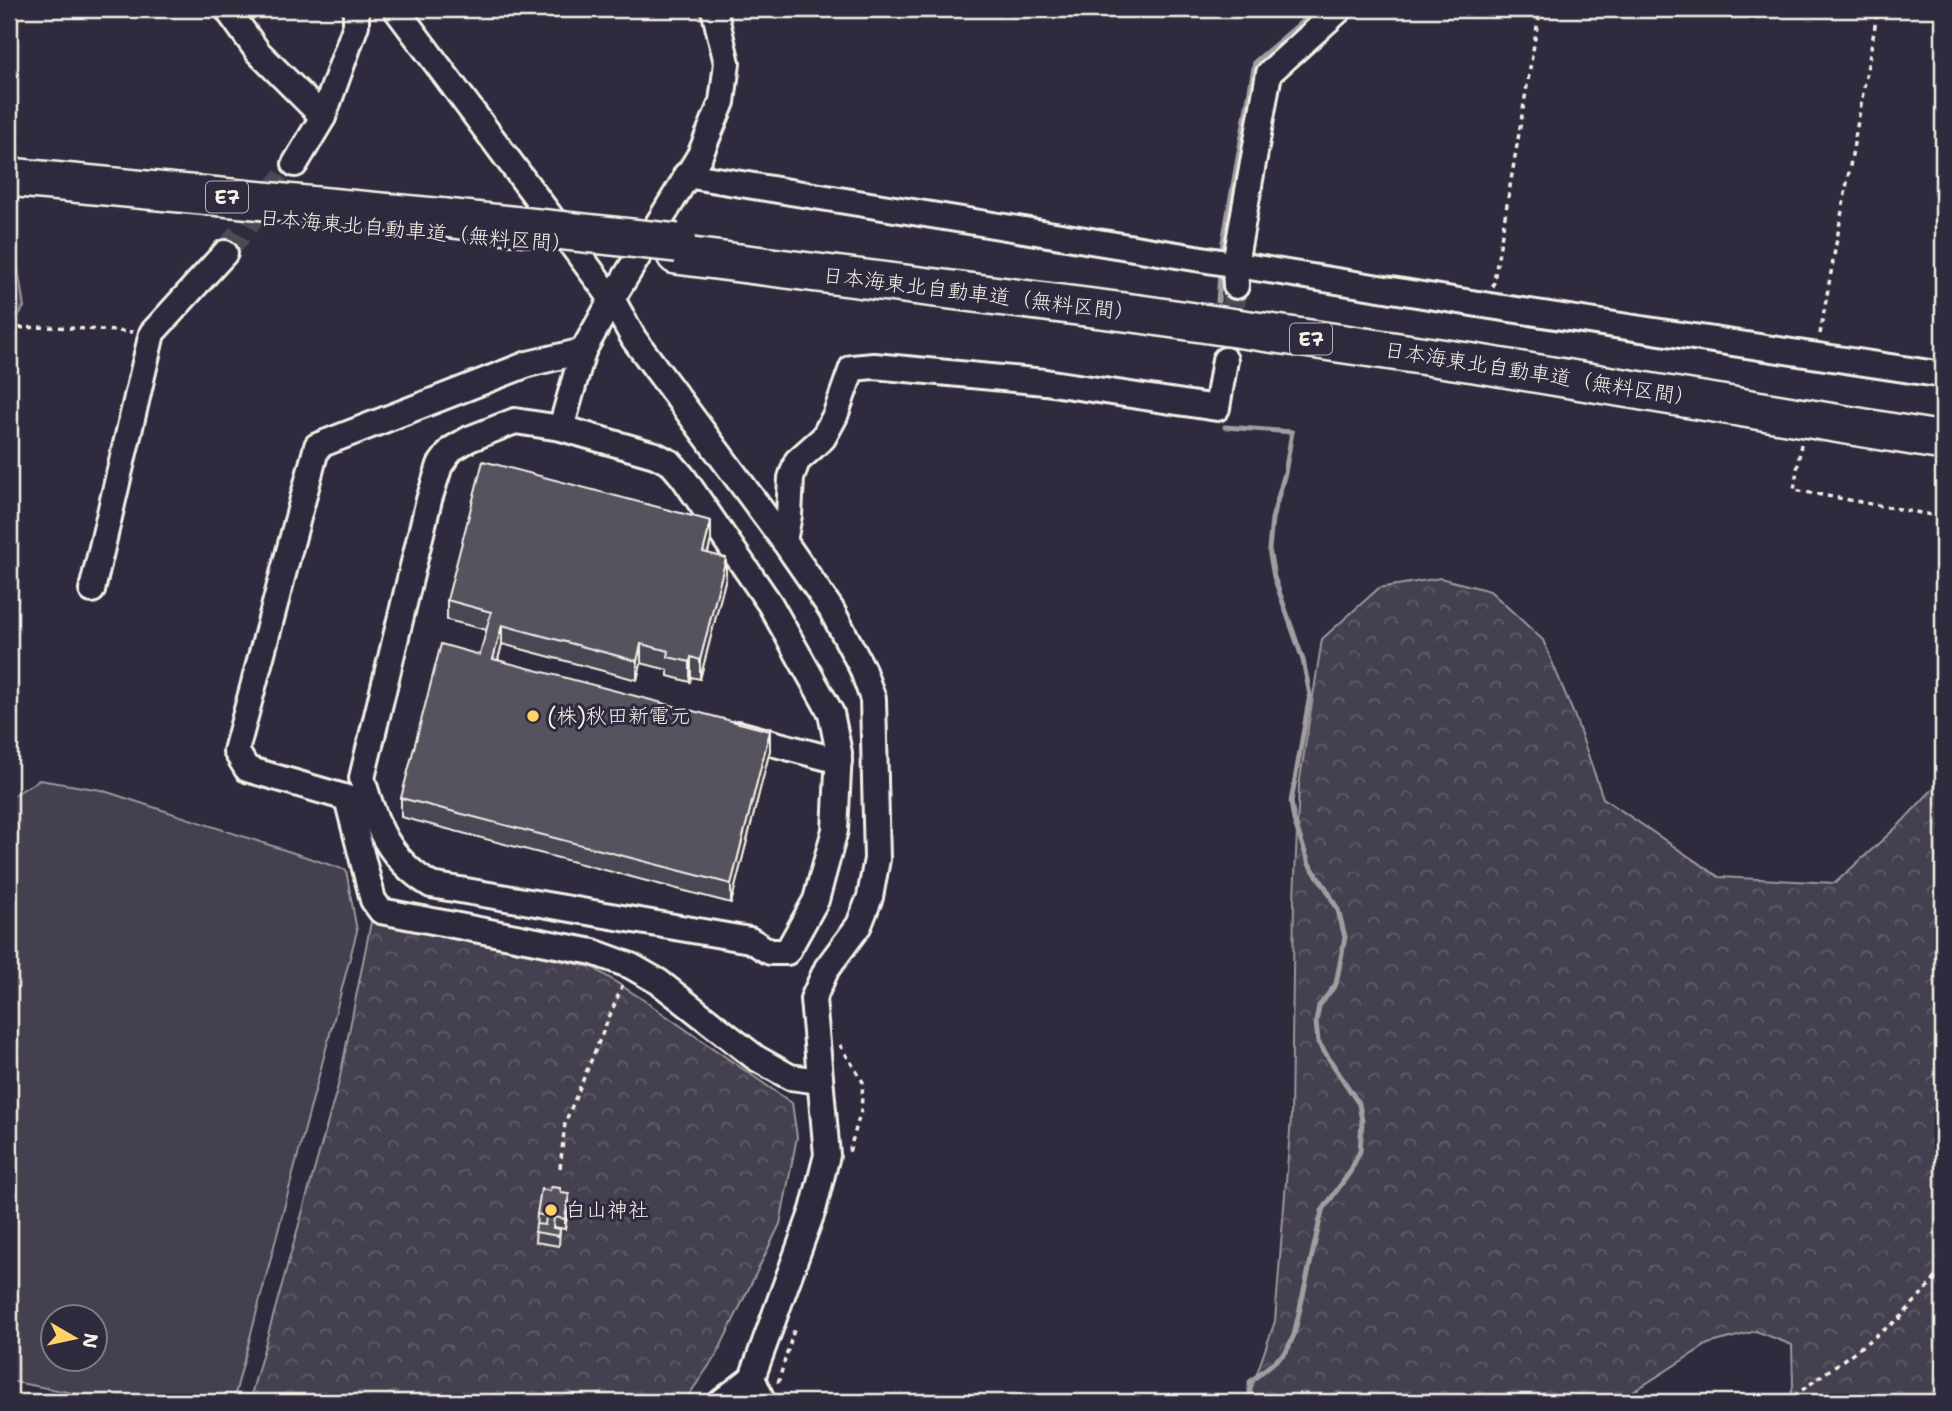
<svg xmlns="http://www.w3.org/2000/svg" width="1952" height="1411" viewBox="0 0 1952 1411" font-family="'Shantell Sans','Klee One',sans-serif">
<defs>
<pattern id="forest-crowns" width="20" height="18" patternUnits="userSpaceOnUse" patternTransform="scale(1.75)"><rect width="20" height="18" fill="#454050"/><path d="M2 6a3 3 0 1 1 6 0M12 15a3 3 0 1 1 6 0" fill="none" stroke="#605c69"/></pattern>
</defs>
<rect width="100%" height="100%" fill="#2f2a3d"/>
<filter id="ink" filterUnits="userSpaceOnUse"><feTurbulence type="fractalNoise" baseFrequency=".0143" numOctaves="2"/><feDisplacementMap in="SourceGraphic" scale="14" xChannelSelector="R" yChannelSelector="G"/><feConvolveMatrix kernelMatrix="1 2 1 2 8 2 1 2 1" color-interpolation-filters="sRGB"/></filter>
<g filter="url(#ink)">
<g fill="url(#forest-crowns)" stroke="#9c989c" stroke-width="2">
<path d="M9,211L24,307L9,330Z"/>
<path d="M1440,578L1490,591L1543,640L1575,717L1603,798L1719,877L1835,883L1899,825L1943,778V1402H1789L1793,1386L1792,1345L1756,1331L1708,1344L1617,1402H1247L1275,1321L1291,1118L1294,899L1299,785L1322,639L1379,588Z"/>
<path d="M371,922L592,967L639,997L792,1103L797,1137L780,1224L717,1354L684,1402H249L339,1082Z"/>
</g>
<path fill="#454050" stroke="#9c989c" stroke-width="2" fill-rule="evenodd" d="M39,780L101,790L346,870L357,931L233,1402H120L9,1381V798ZM52,1316H94V1358H52Z"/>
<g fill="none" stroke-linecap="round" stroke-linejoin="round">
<g stroke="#a19ea0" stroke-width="5">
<path d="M1222,248L1255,62L1317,9"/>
<path d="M1218,301L1220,274"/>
<path d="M1225,427L1292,432L1285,473L1272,519L1269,549L1274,577L1303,660L1310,695L1291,802L1294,820L1309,864L1326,888L1338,910L1345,937L1336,984L1319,1006L1316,1022L1318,1042L1359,1104L1362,1121L1360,1151L1350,1172L1322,1211L1294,1335L1286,1352L1250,1382V1402"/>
</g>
<g stroke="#4d4857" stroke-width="24" stroke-dasharray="24 12" stroke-linecap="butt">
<path d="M225,253L295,164"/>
<path d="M1228,341L1236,286"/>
</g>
<g stroke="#f4f1e8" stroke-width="30">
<g id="minor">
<path d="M227,9L258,52L323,117"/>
<path d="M396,9L612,299L634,339L784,541L831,609L862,668L873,699L877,859L870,897L859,925L827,968L813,999L827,1155L813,1210L752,1378L721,1402"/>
<path d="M714,9L727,63L722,102L700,155L612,299L583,351L528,364L317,446L236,751L247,769L347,798L373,900L381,911L593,952L631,966L659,982L756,1058L790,1077L820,1081"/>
<path d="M295,164L323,117L356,25V9"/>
<path d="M686,175L1490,306L1943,375"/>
<path d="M1236,286L1235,264L1269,73L1340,9"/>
<path d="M561,428L515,421L469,439L452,449L440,465L429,500L362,778C375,824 388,859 431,885L750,940L770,952H787L816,900L835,830L839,753L831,713L770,604L683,477L671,463L655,455L561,428L583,351"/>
<path d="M784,541L789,515L791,478L797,461L823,438L835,416L852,368L874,366L1045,382L1217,408L1225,360"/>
<path d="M92,590L152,333L225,253"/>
<path d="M738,734L839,761"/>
<path d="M752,1378L763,1402"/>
</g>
</g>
<g stroke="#f4f1e8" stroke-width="42">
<g id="highway">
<path d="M9,177L445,218"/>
<path d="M676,255L1140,314L1474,363L1943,441"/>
</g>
</g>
<g stroke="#f4f1e8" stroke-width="3.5" stroke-dasharray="5 5" stroke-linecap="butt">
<path d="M1493,287L1540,9"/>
<path d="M9,328L55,327L133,332"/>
<path d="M1820,334L1878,9"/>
<path d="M1801,444L1794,490L1943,517"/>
<path d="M840,1045L863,1082L861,1111L849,1152"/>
<path d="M560,1168L565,1123L623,984"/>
<path d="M778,1383L794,1330"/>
<path d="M1786,1402L1900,1318L1943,1270"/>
</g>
<use href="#minor" stroke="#2f2a3d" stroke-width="24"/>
<use href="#highway" stroke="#2f2a3d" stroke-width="37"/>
<g stroke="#f4f1e8" stroke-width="42" stroke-linecap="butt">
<path id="highway-bridge" d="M445,218L677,243"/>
</g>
<use href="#highway-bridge" stroke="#2f2a3d" stroke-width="37"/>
</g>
<g fill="#4a4752" stroke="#f4f1e8" stroke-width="2">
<path d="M711,540L708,553L726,577L700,679L691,677L690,682L668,676V670L641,663L637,680L502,644L498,660L770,750L731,903L401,817V798L480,655L487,630L447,620V600Z"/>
<path d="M561,1193L569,1204L565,1229L554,1227V1228L560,1229L559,1246L535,1242L537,1214Z"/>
</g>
<g fill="#3c3942" stroke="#f4f1e8" stroke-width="2">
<path d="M711,521V540L703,571V552Z"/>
<path d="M726,558V577L700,679V660Z"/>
<path d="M502,625V644L493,678V659Z"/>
<path d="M641,644V663L637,680V661Z"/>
<path d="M691,657V677L690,682V662Z"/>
<path d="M770,731V750L731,903V884Z"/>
<path d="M569,1194V1204L565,1229V1219Z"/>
</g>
<g fill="#56525f" stroke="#f4f1e8" stroke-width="2">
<path d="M483,461L711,521L703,552L726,558L700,660L691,657L690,662L668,657L669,651L641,644L637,661L502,625L493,659L770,731L731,884L401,798L441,644L480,655L491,612L447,600Z"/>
<path d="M551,1187L560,1188L561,1193L569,1194L565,1219L554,1217L553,1228L560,1229L559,1236L535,1232L536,1224L545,1225L546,1216L537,1214L541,1189L550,1191Z"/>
</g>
</g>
<g fill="#ffd166" stroke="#2f2a3d" stroke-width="2.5">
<circle cx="533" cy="716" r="7"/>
<circle cx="551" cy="1210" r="7"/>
</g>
<g text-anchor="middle" stroke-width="6" stroke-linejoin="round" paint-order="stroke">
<g fill="#2f2a3d" stroke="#b9b5b5" stroke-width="2">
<rect x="206" y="181.5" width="42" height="31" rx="5"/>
<rect x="1290" y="323.5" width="42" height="31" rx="5"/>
</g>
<g font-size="19" font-weight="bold" fill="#f4f1e8">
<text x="227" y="204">E7</text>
<text x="1311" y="346">E7</text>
</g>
<g font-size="21" fill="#f4f1e8" stroke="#2f2a3d">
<text transform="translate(416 231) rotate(5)" y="7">日本海東北自動車道（無料区間）</text>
<text transform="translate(979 294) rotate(7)" y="7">日本海東北自動車道（無料区間）</text>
<text transform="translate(1540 374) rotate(9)" y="7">日本海東北自動車道（無料区間）</text>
</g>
<g font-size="21" fill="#f4f1e8" stroke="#2f2a3d" text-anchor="start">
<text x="547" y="723">(株)秋田新電元</text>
<text x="565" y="1217">白山神社</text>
</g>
</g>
<rect width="1952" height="1411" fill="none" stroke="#2f2a3d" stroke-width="35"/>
<rect x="18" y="18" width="1917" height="1376" fill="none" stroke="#f4f1e8" stroke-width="2.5" filter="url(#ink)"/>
<g transform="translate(74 1338) rotate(99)"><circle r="33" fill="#2f2a3d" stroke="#7e7a81" stroke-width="2"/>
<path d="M0-5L12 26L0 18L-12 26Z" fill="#ffd166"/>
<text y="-10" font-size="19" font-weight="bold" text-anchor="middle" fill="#f4f1e8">N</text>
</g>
</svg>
